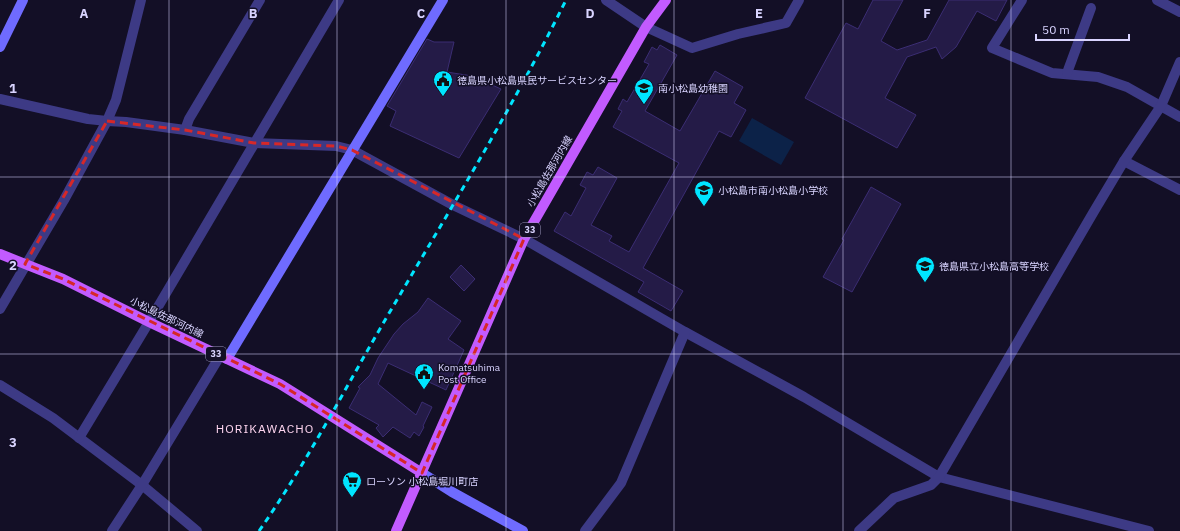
<svg xmlns="http://www.w3.org/2000/svg" width="1180" height="531" viewBox="0 0 1180 531" font-family="'IBM Plex Sans','Noto Sans JP',sans-serif">
<rect width="100%" height="100%" fill="#130f26"/>
<path fill="#0c2248" d="M752,118L794,142L781,165L739,141Z"/>
<g fill="#241b47" stroke="#3b2d73">
<path d="M873,0H903L881,41L897,50L927,40L949,0H1007L996,21L977,11L956,47L942,59L936,47L907,57L885,98L916,115L897,148L805,98L846,23L858,29Z"/>
<path d="M427,39L434,42H454L447,72L472,76L501,89L459,158L390,126L396,111L387,106Z"/>
<path d="M660,45L677,55L645,111L680,131L715,71L743,87L734,103L746,110L731,137L719,131L643,268L683,291L671,311L638,292L644,282L554,231L565,212L571,216L586,188L580,185L587,172L593,175L598,167L617,178L591,225L612,236L609,241L629,252L679,163L613,127L622,111L618,109L623,99L627,102L649,64L644,62L652,47L657,50Z"/>
<path d="M871,187L901,204L852,292L823,277L844,240L842,239Z"/>
<path d="M461,265L475,279L464,291L450,277Z"/>
<path d="M428,298L461,321L448,339L464,350L446,390L388,363L378,384L416,415L422,402L432,407L423,426L424,427L419,436L414,432L410,438L393,427L383,437L376,428L379,425L349,408L360,388L358,387L370,375L378,358L394,334L403,324L418,312Z"/>
</g>
<g fill="none" stroke-linecap="round" stroke-linejoin="round">
<g stroke="#3d3a85" stroke-width="10">
<path d="M606,0L646,27L692,48L738,34L786,23L799,0"/>
<path d="M1022,0L992,48L1052,73L1098,77L1127,87L1180,117"/>
<path d="M1157,0L1180,12"/>
<path d="M1067,73L1091,8"/>
<path d="M0,99L88,119L107,121L126,122L185,130L254,143L336,146L352,150L453,205L524,239L685,332L804,397L939,477L1149,531"/>
<path d="M185,130L189,119L260,0"/>
<path d="M1124,161L1180,190"/>
<path d="M0,309L64,200L107,121L116,100L141,0"/>
<path d="M0,385L53,418L142,485L197,531"/>
<path d="M79,438L149,322L339,0"/>
<path d="M112,531L142,485L220,356"/>
<path d="M585,531L621,483L685,332"/>
<path d="M859,531L894,498L931,485L939,477L1093,213L1124,161L1161,106L1180,62"/>
</g>
<g stroke="#6f6bff" stroke-width="10">
<path d="M0,47L23,0"/>
<path d="M227,359L443,0"/>
<path d="M422,473L452,492L523,531"/>
</g>
<g stroke="#c25bff" stroke-width="10">
<path d="M0,254L63,279L149,322L280,384L422,473"/>
<path d="M396,531L524,239L646,27L666,0"/>
</g>
<path stroke="#00e5ff" stroke-width="3" stroke-dasharray="6 5" stroke-linecap="butt" d="M259,531C304,467 341,396 381,327C444,219 510,113 566,0"/>
</g>
<path fill="none" stroke="#d62828" stroke-width="3" stroke-dasharray="8 5" stroke-linejoin="round" d="M107,121L185,130L254,143L336,146L352,150L524,239L422,473L280,384L63,279L25,264Z"/>
<path fill="none" stroke="#d9d4ff" stroke-width="1" stroke-opacity="0.55" d="M169,0V531M337,0V531M506,0V531M674,0V531M843,0V531M1011,0V531M0,177H1180M0,354H1180"/>
<defs>
<g id="civic-pin" transform="scale(1)"><path d="M0 17L-7.5 6A9.5 9.5 0 1 1 7.5 6Z" fill="#00e5ff" stroke="#130f26"/><path d="M-.6-6.5H3V-4.5H.6V-3L4-1V1h2V6H-6V1h2V-1L-.6-3ZM-1.2 2.5V6h2.4V2.5Z" fill="#111"/></g>
<g id="school-pin" transform="scale(1)"><path d="M0 17L-7.5 6A9.5 9.5 0 1 1 7.5 6Z" fill="#00e5ff" stroke="#130f26"/><path d="M0-5L7-2L0 1L-7-2ZM-4 1L0 2.5L4 1V4Q0 6-4 4Z" fill="#111"/></g>
<g id="supermarket-pin" transform="scale(1)"><path d="M0 17L-7.5 6A9.5 9.5 0 1 1 7.5 6Z" fill="#00e5ff" stroke="#130f26"/><path d="M-6-5.5h2.5l.6 2H6L4.5 2H-2.5L-4.4-4H-6ZM-1.5 3.2a1.3 1.3 0 1 0 .1 0ZM3 3.2a1.3 1.3 0 1 0 .1 0Z" fill="#111"/></g>
</defs>
<g fill-rule="evenodd">
<use href="#civic-pin" x="443" y="80"/>
<use href="#school-pin" x="644" y="88"/>
<use href="#school-pin" x="704" y="190"/>
<use href="#school-pin" x="925" y="266"/>
<use href="#civic-pin" x="424" y="373"/>
<use href="#supermarket-pin" x="352" y="481"/>
</g>
<g text-anchor="middle" stroke-width="3" stroke-linejoin="round" paint-order="stroke">
<g fill="#130f26" stroke="#9e99be" stroke-width="1">
<rect x="520" y="223" width="20" height="14" rx="3"/>
<rect x="206" y="347" width="20" height="14" rx="3"/>
</g>
<g font-size="9" font-weight="bold" fill="#d9d4ff">
<text x="530" y="233">33</text>
<text x="216" y="357">33</text>
</g>
<g font-size="10" fill="#d9d4ff" stroke="#130f26" text-anchor="start">
<text x="457" y="84">徳島県小松島県民サービスセンター</text>
<text x="658" y="92">南小松島幼稚園</text>
<text x="718" y="194">小松島市南小松島小学校</text>
<text x="939" y="270">徳島県立小松島高等学校</text>
<text x="438" y="371">Komatsuhima<tspan x="438" dy="12">Post Office</tspan></text>
<text x="366" y="485">ローソン 小松島堀川町店</text>
</g>
<g font-size="10" fill="#d9d4ff" stroke="#130f26">
<text transform="translate(549 171) rotate(-60)" y="4">小松島佐那河内線</text>
<text transform="translate(167 317) rotate(26)" y="4">小松島佐那河内線</text>
</g>
<g font-size="12" letter-spacing="1" fill="#ffd6f0" stroke="#130f26">
<text x="265" y="433">HORIKAWACHO</text>
</g>
</g>
<g font-size="13" text-anchor="middle" font-weight="bold" fill="#d9d4ff" stroke="#130f26" stroke-width="3" stroke-linejoin="round" paint-order="stroke">
<text x="84" y="18">A</text>
<text x="253" y="18">B</text>
<text x="421" y="18">C</text>
<text x="590" y="18">D</text>
<text x="759" y="18">E</text>
<text x="927" y="18">F</text>
<text x="13" y="93">1</text>
<text x="13" y="270">2</text>
<text x="13" y="447">3</text>
</g>
<path d="M1036 34v6h93v-6" fill="none" stroke="#d9d4ff" stroke-width="2"/>
<text x="1042" y="34" font-size="12" fill="#d9d4ff" stroke="#130f26" stroke-width="3" paint-order="stroke">50 m</text>
</svg>
